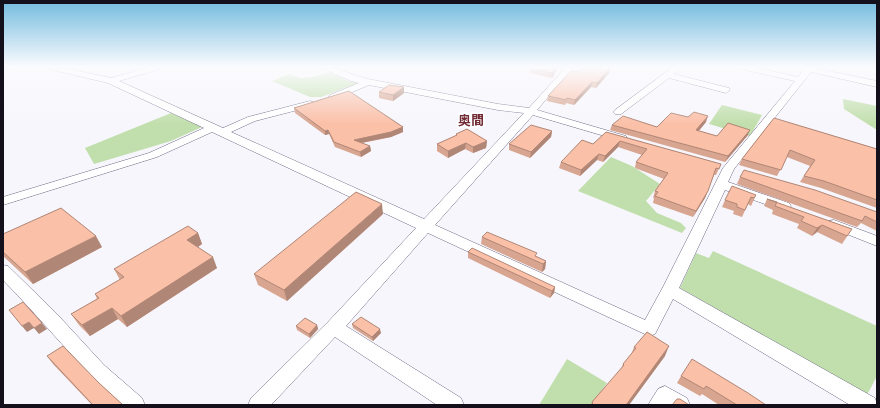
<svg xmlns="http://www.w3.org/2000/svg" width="880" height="408" viewBox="0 0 880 408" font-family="'Asap Condensed','Noto Sans JP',sans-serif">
<rect width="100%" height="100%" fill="#f7f6fc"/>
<g fill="#c1dfac">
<path d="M329,72L348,81L358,83L321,97H310L272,81L289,74L301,78L313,77Z"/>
<path d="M843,99L877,106V130L844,109Z"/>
<path d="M722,105L762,115L750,136L709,124Z"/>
<path d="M171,113L202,127L171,141L94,164L85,148Z"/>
<path d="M611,157L632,166L660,184L646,201L657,213L681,223L686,228L682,233L578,191Z"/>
<path d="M713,251L877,326V376L867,395L680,288L696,253L709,258Z"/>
<path d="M567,359L607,383L591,405H539Z"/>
</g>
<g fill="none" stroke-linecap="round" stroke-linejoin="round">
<g stroke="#6d6884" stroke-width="1">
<g id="minor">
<path d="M3,67H13L3,71Z"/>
<path d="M48,67H60L111,78L150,67H161L160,69L119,81L223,128L248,117L310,101L313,102L315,104L313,106L255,121L231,132L424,219L524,113L498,110L369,85L333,100L328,97L330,95L359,83L351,81L324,69L323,67C339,67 353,76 368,79L498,104L529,108L566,67H574L537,110L626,136L627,138L626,140H618L533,115L435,225L645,320L663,287L723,168L795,81L741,69L740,67H753L798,77L806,67H814V68L877,81V87L811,72L734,169L728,182L789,203L791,206L789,209H779L725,190L679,288L875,398L877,405H850L673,299L655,334L649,336L428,233L346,326L461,398L464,405H437L335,337L271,405H248L251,398L328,322L416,228L212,132L157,157L3,205V197L149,153L204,128L108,83L49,69Z"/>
<path d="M673,67H682L674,74L729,88L730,90L726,93L669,78L621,114H615L613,112L615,110Z"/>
<path d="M834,220L877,236V246L829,227L827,224L829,221Z"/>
<path d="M3,265L8,266L57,314L104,365L142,398L145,405H121C79,366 43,321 3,280Z"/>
<path d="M665,386L687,398L690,405H648L658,389Z"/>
</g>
</g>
<use href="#minor" fill="#fff" fill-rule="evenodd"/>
</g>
<g fill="#d8a590">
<path d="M559,66L552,78L530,73V68Z"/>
<path d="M610,68L609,73L596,88L591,87L574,105L566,103L565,105L547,101L548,96L578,72Z"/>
<path d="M379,92L404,93L393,101L379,98Z"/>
<path d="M294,108L403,132L391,137L362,143L370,146L371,151L361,157L335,147L329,134L325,135L295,113Z"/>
<path d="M688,117L706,122L699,131L717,136L748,135L725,162L610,130L612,125L657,127Z"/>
<path d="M774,118L877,149V208L821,188L800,182L810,166L787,157L777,176L739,165L742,159Z"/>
<path d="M552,131L551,137L530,158L509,150V144Z"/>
<path d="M606,132L721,164L716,175H714L705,198L693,217L653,203L654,198H653L655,191L664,179L635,168L636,162L642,155L618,147L603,162L597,160L580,176L559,168L561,162L593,144Z"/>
<path d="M456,134L487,141L486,148L473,153L465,149L448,158L437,151V144L456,136Z"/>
<path d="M740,177L877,212V231L861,223L857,227L737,184Z"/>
<path d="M756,195L751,206L748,204L742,217L733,214L734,211L722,207L725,200Z"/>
<path d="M767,199L852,229L842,244L817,232L812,236L797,228L799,224L772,214L773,210L764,206Z"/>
<path d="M383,214L287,301L258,285L254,274Z"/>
<path d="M198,233L202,244L198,247L217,268L127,327L118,319L90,336L79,325L71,314L97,299L95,294L120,280L114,269Z"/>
<path d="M3,234L102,247L33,284L3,256Z"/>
<path d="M482,237L536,256L546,261L545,269L542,272L481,244Z"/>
<path d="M468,252L555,287L554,293L550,298L468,258Z"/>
<path d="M352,324L381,333L373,341L353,328Z"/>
<path d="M317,325L318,329L310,338L297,330L296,326Z"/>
<path d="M634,347L665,356L629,405H591L592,402L621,369L623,364L631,355Z"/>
<path d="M47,356L99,383L123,405H92L53,364Z"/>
<path d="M681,376L766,405H719L702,394L700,396L677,383Z"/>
</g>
<g fill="#b08676">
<path d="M557,66H559L552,78V73Z"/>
<path d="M609,66H611L610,68L609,73L596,88L597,83Z"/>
<path d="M592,82L591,87L574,105L575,100Z"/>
<path d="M404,87V93L393,101V95Z"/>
<path d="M708,116L706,122L694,136L696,130Z"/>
<path d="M403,127V132L391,137L355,144L354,140Z"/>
<path d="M328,130L329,134L325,135V131Z"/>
<path d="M750,130L748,135L725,162L728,156Z"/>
<path d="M552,131L551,137L530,158L531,152Z"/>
<path d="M487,141L486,148L473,153V147Z"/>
<path d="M620,141L618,147L603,162L605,156Z"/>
<path d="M466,143L465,149L448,158V151Z"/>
<path d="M370,146L371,151L361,157L360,152Z"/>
<path d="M599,154L597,160L580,176L581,170Z"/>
<path d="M708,191L705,198L693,217L696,211Z"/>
<path d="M382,204L383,214L287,301L284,290Z"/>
<path d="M822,225L817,232L812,236L817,228Z"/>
<path d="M198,233L202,244L192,251L187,240Z"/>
<path d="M96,236L102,247L33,284L25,272Z"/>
<path d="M213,257L217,268L127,327L121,316Z"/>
<path d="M546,261L545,269L542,272L543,264Z"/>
<path d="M555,287L554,293L550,298L552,291Z"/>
<path d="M112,308L118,319L90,336L82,325Z"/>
<path d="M29,322L34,328L27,332L22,326Z"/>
<path d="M42,323L47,329L39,334L34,328Z"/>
<path d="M317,325L318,329L310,338L309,334Z"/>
<path d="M380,329L381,333L373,341L372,337Z"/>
<path d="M669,346L665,356L629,405H626Z"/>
</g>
<g fill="#fbc0a8" stroke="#b08676">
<path d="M532,66H557L552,73L530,68Z"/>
<path d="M585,66H609L608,68H610L597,83L592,82L575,100L567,98L566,100L548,96L571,71L578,72Z"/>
<path d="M389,85L404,87L393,95L379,92Z"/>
<path d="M349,91L403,127L391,132L354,140L370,146L360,152L334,142L328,130L325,131L294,108Z"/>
<path d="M694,112L708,116L696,130L717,136L728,123L750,130L728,156L612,125L623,116L657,127L671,113L688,117Z"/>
<path d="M774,118L877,149V200L824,181L804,176L815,160L790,150L781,170L742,159Z"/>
<path d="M531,125L552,131L531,152L509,144Z"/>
<path d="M467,129L487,141L473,147L466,143L448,151L437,144L457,135L456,134Z"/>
<path d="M606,132L721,164L719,169L716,168L708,191L696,211L655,196L658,192L655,191L668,173L636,162L647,149L620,141L605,156L599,154L581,170L561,162L582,140L593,144Z"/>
<path d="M744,170L815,190L877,212V222L865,216L862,221L740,177Z"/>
<path d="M732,186L756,195L754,198L751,197L745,210L737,207V204L725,200Z"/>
<path d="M356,192L382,204L284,290L254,274Z"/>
<path d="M767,199L852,229L847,236L822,225L817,228L801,221L804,217L775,206L777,202Z"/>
<path d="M61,208L96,236L25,272L3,252V234Z"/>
<path d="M188,226L198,233L187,240L213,257L121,316L112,308L82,325L71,314L99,298L95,294L124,277L114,269Z"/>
<path d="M487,232L537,253L535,256L546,261L543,264L482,237Z"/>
<path d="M472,248L555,287L552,291L468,252Z"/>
<path d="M23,302L42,323L34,328L29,322L22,326L9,310Z"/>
<path d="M361,317L380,329L372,337L352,324Z"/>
<path d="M305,318L317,325L309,334L296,326Z"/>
<path d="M647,332L669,346L626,405H593L592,402L624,365L623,364L636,348L634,347Z"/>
<path d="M63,346L99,383L123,405H93L47,356Z"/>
<path d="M692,359L748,393L766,405H737L706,386L704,389L681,376Z"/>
<path d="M677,399H680L689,405H672Z"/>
</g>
<linearGradient id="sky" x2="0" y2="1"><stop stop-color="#72bbde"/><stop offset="0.54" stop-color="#fbfbfe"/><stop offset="1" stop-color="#fbfbfe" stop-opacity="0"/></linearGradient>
<rect width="880" height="124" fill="url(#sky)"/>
<g text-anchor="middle" stroke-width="4" stroke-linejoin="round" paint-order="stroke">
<g font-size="13" font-weight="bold" fill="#722b35" stroke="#fff">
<text x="471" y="125">奥間</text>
</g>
</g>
<rect width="880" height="408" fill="none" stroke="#13101b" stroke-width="8"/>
</svg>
